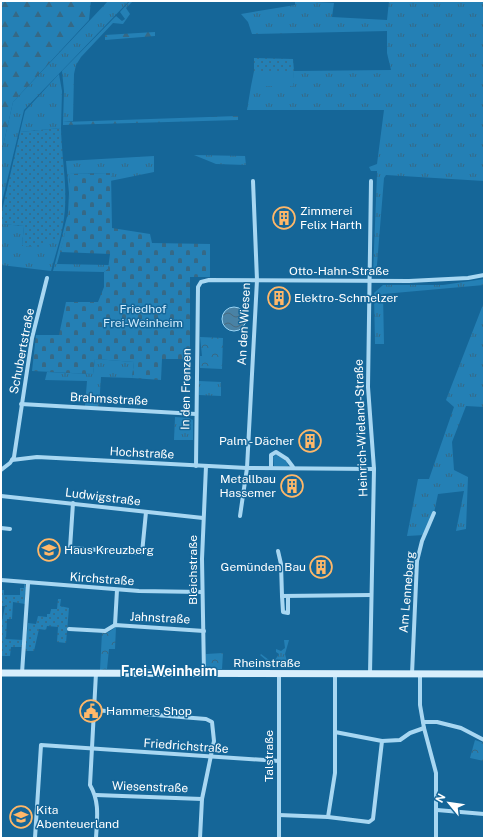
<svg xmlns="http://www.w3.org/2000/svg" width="485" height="839" viewBox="0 0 485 839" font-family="'Public Sans',sans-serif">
<defs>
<pattern id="grass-tufts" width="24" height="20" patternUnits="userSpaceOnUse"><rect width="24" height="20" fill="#2480b5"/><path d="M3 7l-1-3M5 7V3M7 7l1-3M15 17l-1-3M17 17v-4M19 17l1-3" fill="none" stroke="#366986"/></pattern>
<pattern id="forest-firs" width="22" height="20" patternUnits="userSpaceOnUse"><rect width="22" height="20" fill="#2480b5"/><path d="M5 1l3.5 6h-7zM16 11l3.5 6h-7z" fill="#366986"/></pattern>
<pattern id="cemetery-stones" width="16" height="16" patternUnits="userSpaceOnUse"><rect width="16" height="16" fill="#2480b5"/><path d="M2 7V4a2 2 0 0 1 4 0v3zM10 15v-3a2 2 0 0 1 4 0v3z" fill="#366986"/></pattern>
<pattern id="park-crowns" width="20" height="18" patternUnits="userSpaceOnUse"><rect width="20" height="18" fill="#2480b5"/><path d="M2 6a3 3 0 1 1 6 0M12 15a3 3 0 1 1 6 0" fill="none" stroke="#366986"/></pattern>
<pattern id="garden-dots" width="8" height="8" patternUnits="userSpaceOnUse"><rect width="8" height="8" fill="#2480b5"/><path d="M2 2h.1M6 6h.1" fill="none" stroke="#366986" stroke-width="1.8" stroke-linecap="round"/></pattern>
<pattern id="water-waves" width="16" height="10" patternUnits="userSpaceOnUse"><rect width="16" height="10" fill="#4982a5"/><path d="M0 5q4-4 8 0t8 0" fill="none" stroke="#4a6a7d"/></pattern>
</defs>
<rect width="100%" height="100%" fill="#156698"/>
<g fill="url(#grass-tufts)">
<path d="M108,1H129L24,110L1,206V155L13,102Z"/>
<path d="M130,1H133L126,8L130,14L123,24L113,23L81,57L76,65L74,74L73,121L63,122L64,91L62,71L116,16L122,21L125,19L120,12Z"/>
<path d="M295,1L334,3L332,17L387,20L389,1H484V181L386,175L384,178L376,277L373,273L377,175V171H371L369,167L377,164L384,110H247L251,86H292L294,71L391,70L387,53V31L252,34L248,22L241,14L295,5Z"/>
<path d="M59,74L62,91L61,128L20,132L25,111Z"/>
<path d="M194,155L245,156L246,165L216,164Z"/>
<path d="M154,156V172L110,181L111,173L69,174L71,194L69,221L57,264L109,265L108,269L104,272L53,271L68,213L69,193L66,161Z"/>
<path d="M1,224L24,226L22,246L45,239H60L51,271L1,265Z"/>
<path d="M484,279V285L383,294L384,344H375L374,293L383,285H443Z"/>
<path d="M484,302V407L466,406L452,442L454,470L468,477L466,529L456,531L464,491L438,494L434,513L424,535L407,536L418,479H429L454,407L446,400Z"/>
<path d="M95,359L134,362L132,378L101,377L99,407L85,406L87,381L45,380L47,372L93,374Z"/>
<path d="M199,381L221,382V396L199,395Z"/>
<path d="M175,417L189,418L193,420V440H174Z"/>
<path d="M277,454L287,462L288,466H274L273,457Z"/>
<path d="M284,640H289L285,654L287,662L279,665L274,662L272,665L260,655L261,654L273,663L279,654L276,652V649L281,651L285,648Z"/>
</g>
<g fill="url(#forest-firs)">
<path d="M1,1H91L89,20L13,102L1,155Z"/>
<path d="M155,32V36L105,40V35Z"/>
<path d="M238,116V120L63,125V122Z"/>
</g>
<path fill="url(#cemetery-stones)" d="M111,173L112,228L150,234L152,243L210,244V277H190V359H162L161,380L132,378L134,362L95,359L93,374L32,371L36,335H59L66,302H98L104,287V272L108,269L110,254L60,252C68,225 72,202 69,174Z"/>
<g fill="url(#park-crowns)">
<path d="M200,337L223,338L222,369L200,368V356H202Z"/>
<path d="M116,627L115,649H109L107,669L100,670L102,633L109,632Z"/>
<path d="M223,653L222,669H209L206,667V654Z"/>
<path d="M475,740L484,743V761L470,758Z"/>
</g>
<g fill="url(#garden-dots)">
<path d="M254,58L293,59L294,71H254Z"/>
<path d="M61,128C62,168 71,198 60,239H45L41,247L22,246L24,226L1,224V215L20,132Z"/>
<path d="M24,584L27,585L25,604L13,602L12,619H7L6,639L23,640L22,647H11L10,656H1V626L5,606H1V590H4V595H20V588H24Z"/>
<path d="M58,599H61L60,606L69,608L66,643L57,642L58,627L47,626L46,630L39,629L34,651H25L28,623L36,624L38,616L47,617V614H50L51,609H57Z"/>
</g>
<path fill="#2480b5" d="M254,71H294L293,86H251Z"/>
<circle fill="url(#water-waves)" stroke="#9ad5f5" cx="234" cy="319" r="12"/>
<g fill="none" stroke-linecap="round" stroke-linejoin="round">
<g stroke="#a8d7f2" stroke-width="4">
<path d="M21,404L196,414"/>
<path d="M12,460L37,457L247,468L374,469"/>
<path d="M196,466L198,287L201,282L209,280L409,281L468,278L484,275"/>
<path d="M271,467V455L276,452L287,459L293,467"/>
<path d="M1,470L10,463L14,457L32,338L47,278"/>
<path d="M1,496L203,518"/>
<path d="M73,503L70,548L142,553L146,512"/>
<path d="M240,516L247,468L257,280L253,181"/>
<path d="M1,528L10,529"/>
<path d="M278,551L281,564L282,596L371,595"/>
<path d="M1,580L139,591L202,592"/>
<path d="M282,596L283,612L288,613V596"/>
<path d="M115,625L117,590"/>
<path d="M69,629L105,631L115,625L204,631"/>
<path d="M22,673L28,584"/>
<path d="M96,673L90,785C100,802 97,819 96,838"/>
<path d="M204,673L202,559L206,466"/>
<path d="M279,674V838"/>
<path d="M370,674L374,469L368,387L371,181"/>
<path d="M412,674L417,561L422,541L434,513"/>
<path d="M420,675V705L424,728L436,773V838"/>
<path d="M94,710L206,719L212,722L214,741L202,799L200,838"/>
<path d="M423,722H437L461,728L484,740"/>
<path d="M382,741L400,740L410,733L424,728"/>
<path d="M96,795L202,799"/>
<path d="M437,810L484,814"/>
<path d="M279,815L328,817L369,822L373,819L382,741L335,732"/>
<path d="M328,817L335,773V674"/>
<path d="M35,838L41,745L279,761"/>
</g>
<path stroke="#d7eefc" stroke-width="7" d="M1,673L484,674"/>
</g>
<defs>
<g id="building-ring" transform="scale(1.15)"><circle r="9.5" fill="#156698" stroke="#ffb869" stroke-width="1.5"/><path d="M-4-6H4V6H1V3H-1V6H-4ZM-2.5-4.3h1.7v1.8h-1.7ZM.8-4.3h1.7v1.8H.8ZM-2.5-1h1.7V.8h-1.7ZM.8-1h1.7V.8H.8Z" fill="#ffb869"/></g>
<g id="school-ring" transform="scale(1.15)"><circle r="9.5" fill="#156698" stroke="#ffb869" stroke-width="1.5"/><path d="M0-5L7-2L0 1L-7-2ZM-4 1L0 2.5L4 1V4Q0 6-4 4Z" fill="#ffb869"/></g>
<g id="civic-ring" transform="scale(1.15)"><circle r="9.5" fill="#156698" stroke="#ffb869" stroke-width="1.5"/><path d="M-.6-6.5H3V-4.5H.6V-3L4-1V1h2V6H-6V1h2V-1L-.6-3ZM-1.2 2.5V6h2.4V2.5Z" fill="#ffb869"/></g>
</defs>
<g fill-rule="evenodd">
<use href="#building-ring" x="284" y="218"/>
<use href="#building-ring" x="279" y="298"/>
<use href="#building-ring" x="310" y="441"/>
<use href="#building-ring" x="292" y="486"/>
<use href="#school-ring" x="49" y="550"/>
<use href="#building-ring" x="321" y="567"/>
<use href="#civic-ring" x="91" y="711"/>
<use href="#school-ring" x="21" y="817"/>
</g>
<g text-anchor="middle" stroke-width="3" stroke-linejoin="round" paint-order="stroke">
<g font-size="12" fill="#fff" stroke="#156698" text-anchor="start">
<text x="300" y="215">Zimmerei<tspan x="300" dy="14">Felix Harth</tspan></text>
<text x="294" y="302">Elektro-Schmelzer</text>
<text x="294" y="445" text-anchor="end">Palm - Dächer</text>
<text x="276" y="483" text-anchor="end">Metallbau<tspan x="276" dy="14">Hassemer</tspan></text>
<text x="64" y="554">Haus Kreuzberg</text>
<text x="306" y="571" text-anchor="end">Gemünden Bau</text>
<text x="106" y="715">Hammers Shop</text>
<text x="36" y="814">Kita<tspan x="36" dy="14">Abenteuerland</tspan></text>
</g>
<g font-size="12" fill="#fff" stroke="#156698">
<text x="339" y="275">Otto-Hahn-Straße</text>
<text transform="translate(244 324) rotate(-87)" y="4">An den Wiesen</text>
<text transform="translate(22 351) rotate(-79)" y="4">Schubertstraße</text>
<text transform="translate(186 389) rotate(-89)" y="4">In den Frenzen</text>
<text transform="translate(109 399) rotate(3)" y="4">Brahmsstraße</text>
<text transform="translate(361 428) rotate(-92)" y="4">Heinrich-Wieland-Straße</text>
<text transform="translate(142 453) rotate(3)" y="4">Hochstraße</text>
<text transform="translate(103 497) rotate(7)" y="4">Ludwigstraße</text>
<text transform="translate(193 570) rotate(-90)" y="4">Bleichstraße</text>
<text transform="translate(102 579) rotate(4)" y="4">Kirchstraße</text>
<text transform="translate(407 592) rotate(-85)" y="4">Am Lenneberg</text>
<text transform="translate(160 618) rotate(3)" y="4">Jahnstraße</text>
<text x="267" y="667">Rheinstraße</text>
<text transform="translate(186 746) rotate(4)" y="4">Friedrichstraße</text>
<text transform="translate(269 756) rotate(-90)" y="4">Talstraße</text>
<text transform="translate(150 787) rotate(2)" y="4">Wiesenstraße</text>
</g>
<g font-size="12" fill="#d0ecfd" stroke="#156698">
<text x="143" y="313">Friedhof<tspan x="143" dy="14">Frei-Weinheim</tspan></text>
</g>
<g font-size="14" font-weight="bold" fill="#fff" stroke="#156698">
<text x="169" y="676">Frei-Weinheim</text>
</g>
</g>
<rect width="485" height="839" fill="none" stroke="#ffffff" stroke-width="4"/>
<g transform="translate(449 803) rotate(299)" stroke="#156698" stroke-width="3" paint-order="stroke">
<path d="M0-3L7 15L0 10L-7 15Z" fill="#ffffff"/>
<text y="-6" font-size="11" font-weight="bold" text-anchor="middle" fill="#ffffff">N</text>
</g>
</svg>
